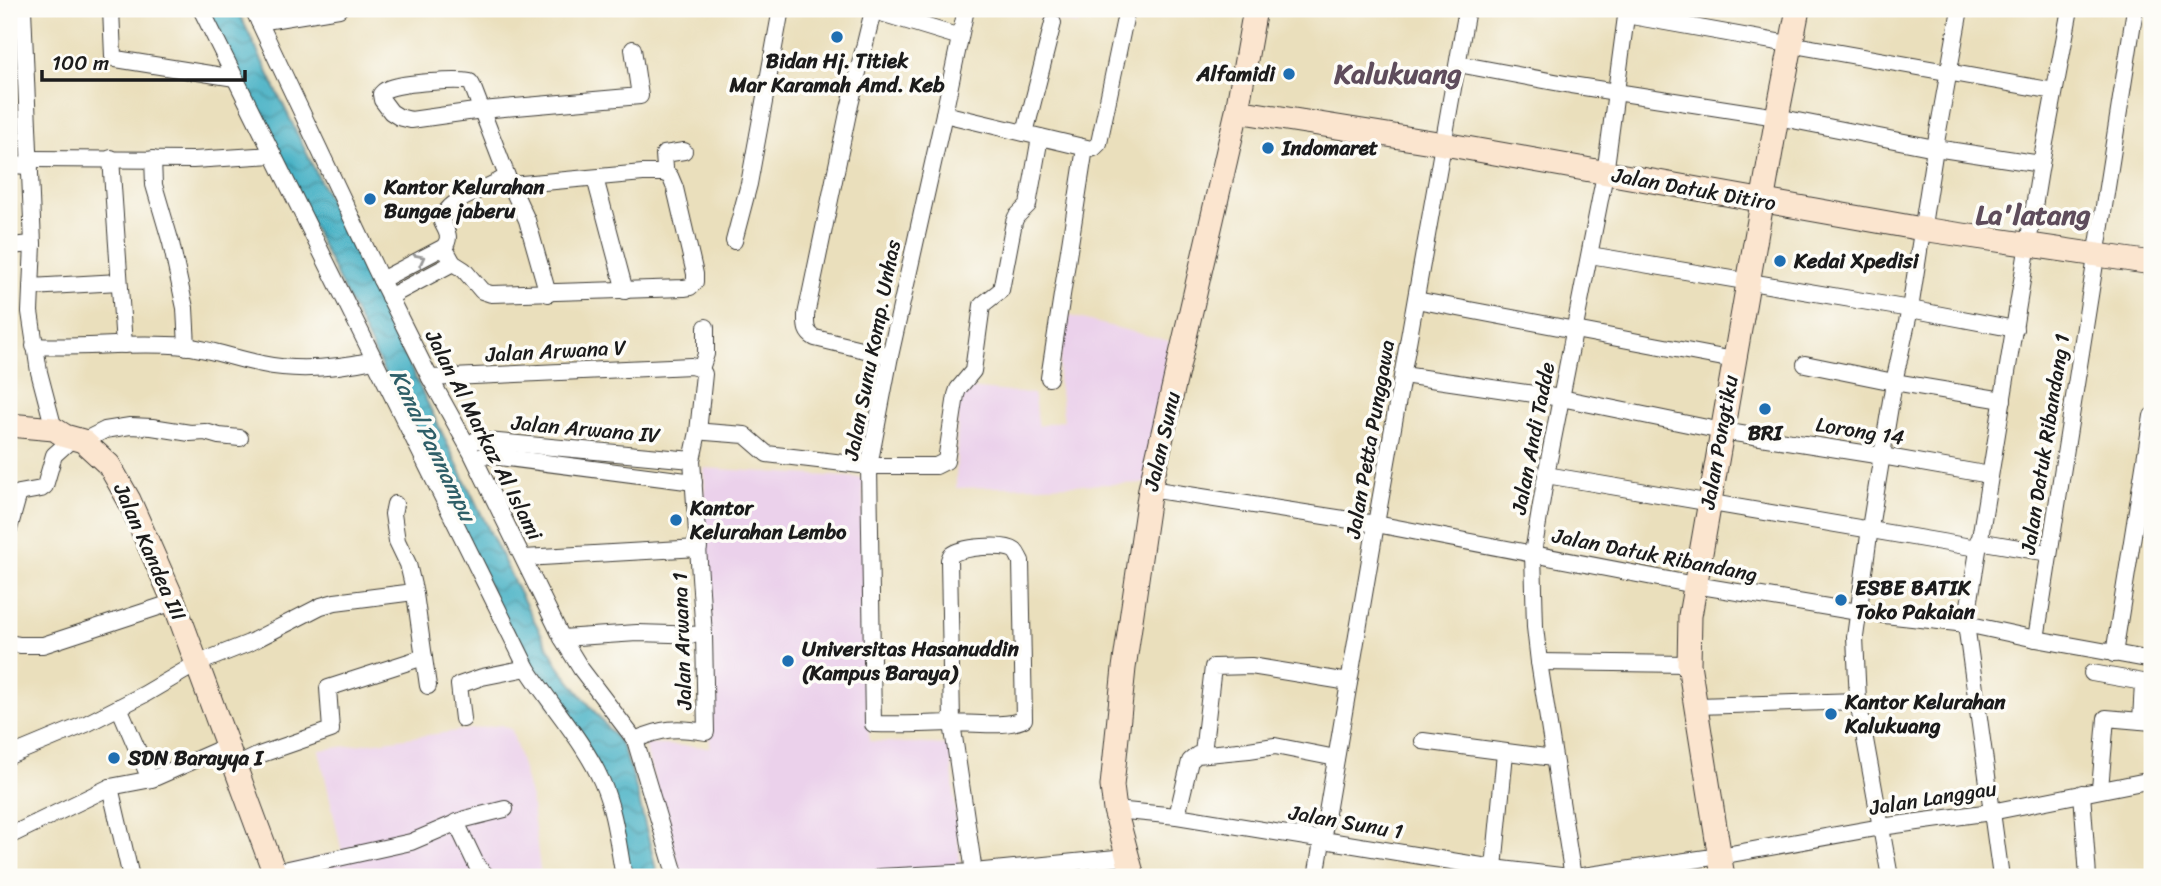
<svg xmlns="http://www.w3.org/2000/svg" width="2161" height="886" viewBox="0 0 2161 886" font-family="Sriracha,sans-serif">
<defs>
<pattern id="water-waves" width="16" height="10" patternUnits="userSpaceOnUse" patternTransform="scale(1.75)"><rect width="16" height="10" fill="#47b1c5"/><path d="M0 5q4-4 8 0t8 0" fill="none" stroke="#3a8f9f"/></pattern>
</defs>
<rect width="100%" height="100%" fill="#fdfcf7"/>
<filter id="ink" filterUnits="userSpaceOnUse"><feTurbulence type="fractalNoise" baseFrequency=".0143" numOctaves="2"/><feDisplacementMap in="SourceGraphic" scale="14" xChannelSelector="R" yChannelSelector="G"/><feConvolveMatrix kernelMatrix="1 2 1 2 8 2 1 2 1" color-interpolation-filters="sRGB"/></filter>
<filter id="wash" filterUnits="userSpaceOnUse"><feTurbulence type="fractalNoise" baseFrequency=".00686" numOctaves="4" result="noise"/><feDisplacementMap in="SourceGraphic" scale="28" xChannelSelector="R" yChannelSelector="G"/><feGaussianBlur stdDeviation="1.57" result="paint"/><feColorMatrix in="noise" values="0 0 0 0 0 0 0 0 0 0 0 0 0 0 0 0 0 1.4 0 .05"/><feComposite in="paint" operator="in"/></filter>
<g filter="url(#wash)">
<rect width="100%" height="100%" fill="#eadfbc"/>
<g fill="#ebd1eb">
<path d="M993,9H1076L1079,25Z"/>
<path d="M1066,315L1169,341L1150,483L956,488L958,402L966,388L1033,394L1039,426L1064,420L1058,378Z"/>
<path d="M704,468L863,478L869,741L950,745L961,869L775,877H682L644,744L710,747Z"/>
<path d="M501,725L512,730L531,799L541,877H294L291,864L342,852L319,750Z"/>
</g>
<path fill="url(#water-waves)" stroke="#326670" stroke-width="2" d="M206,9H237L519,592L560,669L621,744L633,776L658,877H628L614,814L531,672Z"/>
</g>
<g filter="url(#ink)">
<g fill="none" stroke-linecap="round" stroke-linejoin="round">
<g stroke="#3b3934" stroke-width="18">
<g id="street">
<path d="M23,9L33,244L30,312L39,372L54,429"/>
<path d="M111,9L113,56L116,59L235,78"/>
<path d="M201,9L527,668C551,706 584,741 602,782C615,812 618,845 624,877"/>
<path d="M253,9L381,280L430,378L472,454L562,638L581,669L635,740L676,877"/>
<path d="M868,9L960,37"/>
<path d="M966,9L944,114L1091,149L1094,148L1099,143L1127,9"/>
<path d="M873,11L848,113L806,315C806,326 805,332 815,338L890,356"/>
<path d="M1626,15L2054,91"/>
<path d="M259,22L339,9"/>
<path d="M1458,64L1571,85L1777,117L1935,148L2041,164"/>
<path d="M944,114L890,356L869,466L873,724C900,725 926,724 952,723C970,723 1009,728 1024,719L1021,561C1019,558 1018,554 1015,551C1004,543 961,547 951,555L949,560L952,723L974,872"/>
<path d="M1025,133L1053,23"/>
<path d="M111,158L124,345"/>
<path d="M29,159L193,160L273,155"/>
<path d="M153,159L154,185L171,243L185,308L187,347"/>
<path d="M9,165L30,166"/>
<path d="M663,173L665,168L664,154L684,151"/>
<path d="M507,177L527,220L548,294"/>
<path d="M595,178L625,291"/>
<path d="M734,241L749,184L781,9"/>
<path d="M9,246L33,244"/>
<path d="M444,247L453,263L464,270L482,291L491,294L684,288L690,287L695,282V274L675,188L670,176L663,173H643L511,185"/>
<path d="M1590,255L1910,309L2015,329"/>
<path d="M381,280L444,247C452,237 446,231 442,222C445,197 490,190 507,176L472,85L470,82C457,79 404,83 390,88C384,90 385,90 381,94L382,100L391,112L399,117L411,120L482,110L640,96L633,49"/>
<path d="M31,287L119,282"/>
<path d="M389,297L453,263"/>
<path d="M1416,300L1734,360"/>
<path d="M34,346C84,349 134,341 184,346C210,349 236,359 262,364C300,372 337,368 374,360"/>
<path d="M1805,364L1894,382L2003,400"/>
<path d="M701,369L706,354V327"/>
<path d="M1403,375L1561,398L1722,431L1882,456L1990,475"/>
<path d="M430,378L691,366L701,369L704,374L698,432L692,460L704,635L706,732C677,727 662,728 635,740"/>
<path d="M1049,378L1085,148"/>
<path d="M706,432L745,435L767,454L869,466H936L946,461L956,395L958,389L973,371L982,305L1001,290L1014,222L1016,217L1028,205L1040,137"/>
<path d="M476,440L692,460"/>
<path d="M83,441L105,430L130,426L152,427L190,433L205,432L219,436L240,438"/>
<path d="M484,455L694,482"/>
<path d="M1546,475L1977,548"/>
<path d="M1150,489L1376,524L1695,585L1858,612L1966,624L2036,639L2152,660"/>
<path d="M395,504L393,514L397,541L408,564L415,594L428,686"/>
<path d="M9,529L19,493L41,489L45,486L54,455L73,438"/>
<path d="M1978,541L2049,553"/>
<path d="M524,558L699,548"/>
<path d="M562,638L637,633L704,635"/>
<path d="M2036,639L2135,9"/>
<path d="M9,643L20,645H43L174,602"/>
<path d="M2114,654L2152,416"/>
<path d="M1539,662L1689,664"/>
<path d="M2092,673L2143,682L2141,721"/>
<path d="M1697,706L1858,701"/>
<path d="M119,707L150,779"/>
<path d="M463,719L459,685L482,677L527,668"/>
<path d="M1423,741L1553,758"/>
<path d="M1203,753L1213,667L1251,666L1349,682"/>
<path d="M9,756L86,724L145,694L196,664L249,643L321,606L335,602L414,592"/>
<path d="M236,766L259,755L331,730L328,688L424,657"/>
<path d="M110,787L131,877"/>
<path d="M2100,789L2106,718L2152,722"/>
<path d="M2082,793L2088,877"/>
<path d="M1115,810L1177,816L1494,868L1569,877"/>
<path d="M1177,816L1190,761L1197,755L1249,750L1275,746L1336,758"/>
<path d="M456,822L477,866L488,877"/>
<path d="M9,836L110,787L152,779L227,746"/>
<path d="M1494,868L1505,753"/>
<path d="M275,872L411,842L465,819L505,809"/>
<path d="M880,877L974,872L1126,857"/>
<path d="M1316,877L1376,524L1467,9"/>
<path d="M1573,877L1539,662L1535,627L1533,553L1546,475L1605,174L1627,9"/>
<path d="M1576,877L1720,856L1881,827L1991,812L2152,780"/>
<path d="M1890,877L1858,701L1855,637L1870,528L1894,382L1910,309L1935,148L1960,9"/>
<path d="M2001,877L1966,624L2041,164L2070,9"/>
</g>
</g>
<g stroke="#3b3934" stroke-width="25">
<g id="secondary">
<path d="M1237,111L1444,144L1922,229L2152,263"/>
<path d="M9,425L54,429L65,436L83,441L109,465L129,500L174,602L276,877"/>
<path d="M1133,877L1115,810L1112,786L1124,668L1150,489L1237,111L1255,9"/>
<path d="M1723,877L1689,664L1690,616L1777,117L1798,9"/>
</g>
</g>
<use href="#street" stroke="#fff" stroke-width="16"/>
<use href="#secondary" stroke="#fbe5cf" stroke-width="23"/>
</g>
<defs><path id="oneway-chevron" d="M-2-3.5L2.5 0L-2 3.5" fill="none" stroke-width="1.6" stroke-linecap="round" stroke-linejoin="round" transform="scale(1.75)"/></defs>
<use stroke="#999" href="#oneway-chevron" transform="translate(420 259) rotate(-27)"/>
</g>
<g fill="#1f6fb2" stroke="#fdfcf7" stroke-width="2.5">
<circle cx="837" cy="37" r="7"/>
<circle cx="1289" cy="74" r="7"/>
<circle cx="1268" cy="148" r="7"/>
<circle cx="370" cy="199" r="7"/>
<circle cx="1780" cy="261" r="7"/>
<circle cx="1765" cy="409" r="7"/>
<circle cx="676" cy="520" r="7"/>
<circle cx="1841" cy="600" r="7"/>
<circle cx="788" cy="661" r="7"/>
<circle cx="1831" cy="714" r="7"/>
<circle cx="114" cy="758" r="7"/>
</g>
<g text-anchor="middle" stroke-width="7" stroke-linejoin="round" paint-order="stroke">
<g font-size="21" font-weight="bold" fill="#1c1c1c" stroke="#fdfcf7" text-anchor="start">
<text x="837" y="68" text-anchor="middle">Bidan Hj. Titiek<tspan x="837" dy="24">Mar Karamah Amd. Keb</tspan></text>
<text x="1275" y="81" text-anchor="end">Alfamidi</text>
<text x="1282" y="155">Indomaret</text>
<text x="384" y="194">Kantor Kelurahan<tspan x="384" dy="24">Bungae jaberu</tspan></text>
<text x="1794" y="268">Kedai Xpedisi</text>
<text x="1765" y="440" text-anchor="middle">BRI</text>
<text x="690" y="515">Kantor<tspan x="690" dy="24">Kelurahan Lembo</tspan></text>
<text x="1855" y="595">ESBE BATIK<tspan x="1855" dy="24">Toko Pakaian</tspan></text>
<text x="802" y="656">Universitas Hasanuddin<tspan x="802" dy="24">(Kampus Baraya)</tspan></text>
<text x="1845" y="709">Kantor Kelurahan<tspan x="1845" dy="24">Kalukuang</tspan></text>
<text x="128" y="765">SDN Barayya I</text>
</g>
<g font-size="21" fill="#1c1c1c" stroke="#fdfcf7">
<text transform="translate(1694 189) rotate(10)" y="7">Jalan Datuk Ditiro</text>
<text transform="translate(872 350) rotate(-79)" y="7">Jalan Sunu Komp. Unhas</text>
<text transform="translate(556 351) rotate(-3)" y="7">Jalan Arwana V</text>
<text transform="translate(586 429) rotate(5)" y="7">Jalan Arwana IV</text>
<text transform="translate(1860 431) rotate(9)" y="7">Lorong 14</text>
<text transform="translate(484 435) rotate(63)" y="7">Jalan Al Markaz Al Islami</text>
<text transform="translate(1533 438) rotate(-79)" y="7">Jalan Andi Tadde</text>
<text transform="translate(1370 439) rotate(-80)" y="7">Jalan Petta Punggawa</text>
<text transform="translate(1162 441) rotate(-77)" y="7">Jalan Sunu</text>
<text transform="translate(1719 442) rotate(-80)" y="7">Jalan Pongtiku</text>
<text transform="translate(2045 444) rotate(-81)" y="7">Jalan Datuk Ribandang 1</text>
<text transform="translate(150 552) rotate(66)" y="7">Jalan Kandea III</text>
<text transform="translate(1655 555) rotate(11)" y="7">Jalan Datuk Ribandang</text>
<text transform="translate(682 641) rotate(-92)" y="7">Jalan Arwana 1</text>
<text transform="translate(1933 798) rotate(-9)" y="7">Jalan Langgau</text>
<text transform="translate(1346 822) rotate(10)" y="7">Jalan Sunu 1</text>
</g>
<g font-size="23" font-style="italic" fill="#2f5f68" stroke="#fdfcf7">
<text transform="translate(433 445) rotate(64)" y="8">Kanal Pannampu</text>
</g>
<g font-size="28" font-weight="bold" fill="#5f4d5c" stroke="#fdfcf7">
<text x="1398" y="83">Kalukuang</text>
<text x="2033" y="224">La'latang</text>
</g>
</g>
<rect width="2161" height="886" fill="none" stroke="#fdfcf7" stroke-width="35"/>
<path d="M42 70v10h203v-10" fill="none" stroke="#1c1c1c" stroke-width="3.5"/>
<text x="52" y="70" font-size="21" fill="#1c1c1c" stroke="#fdfcf7" stroke-width="5" paint-order="stroke">100 m</text>
</svg>
